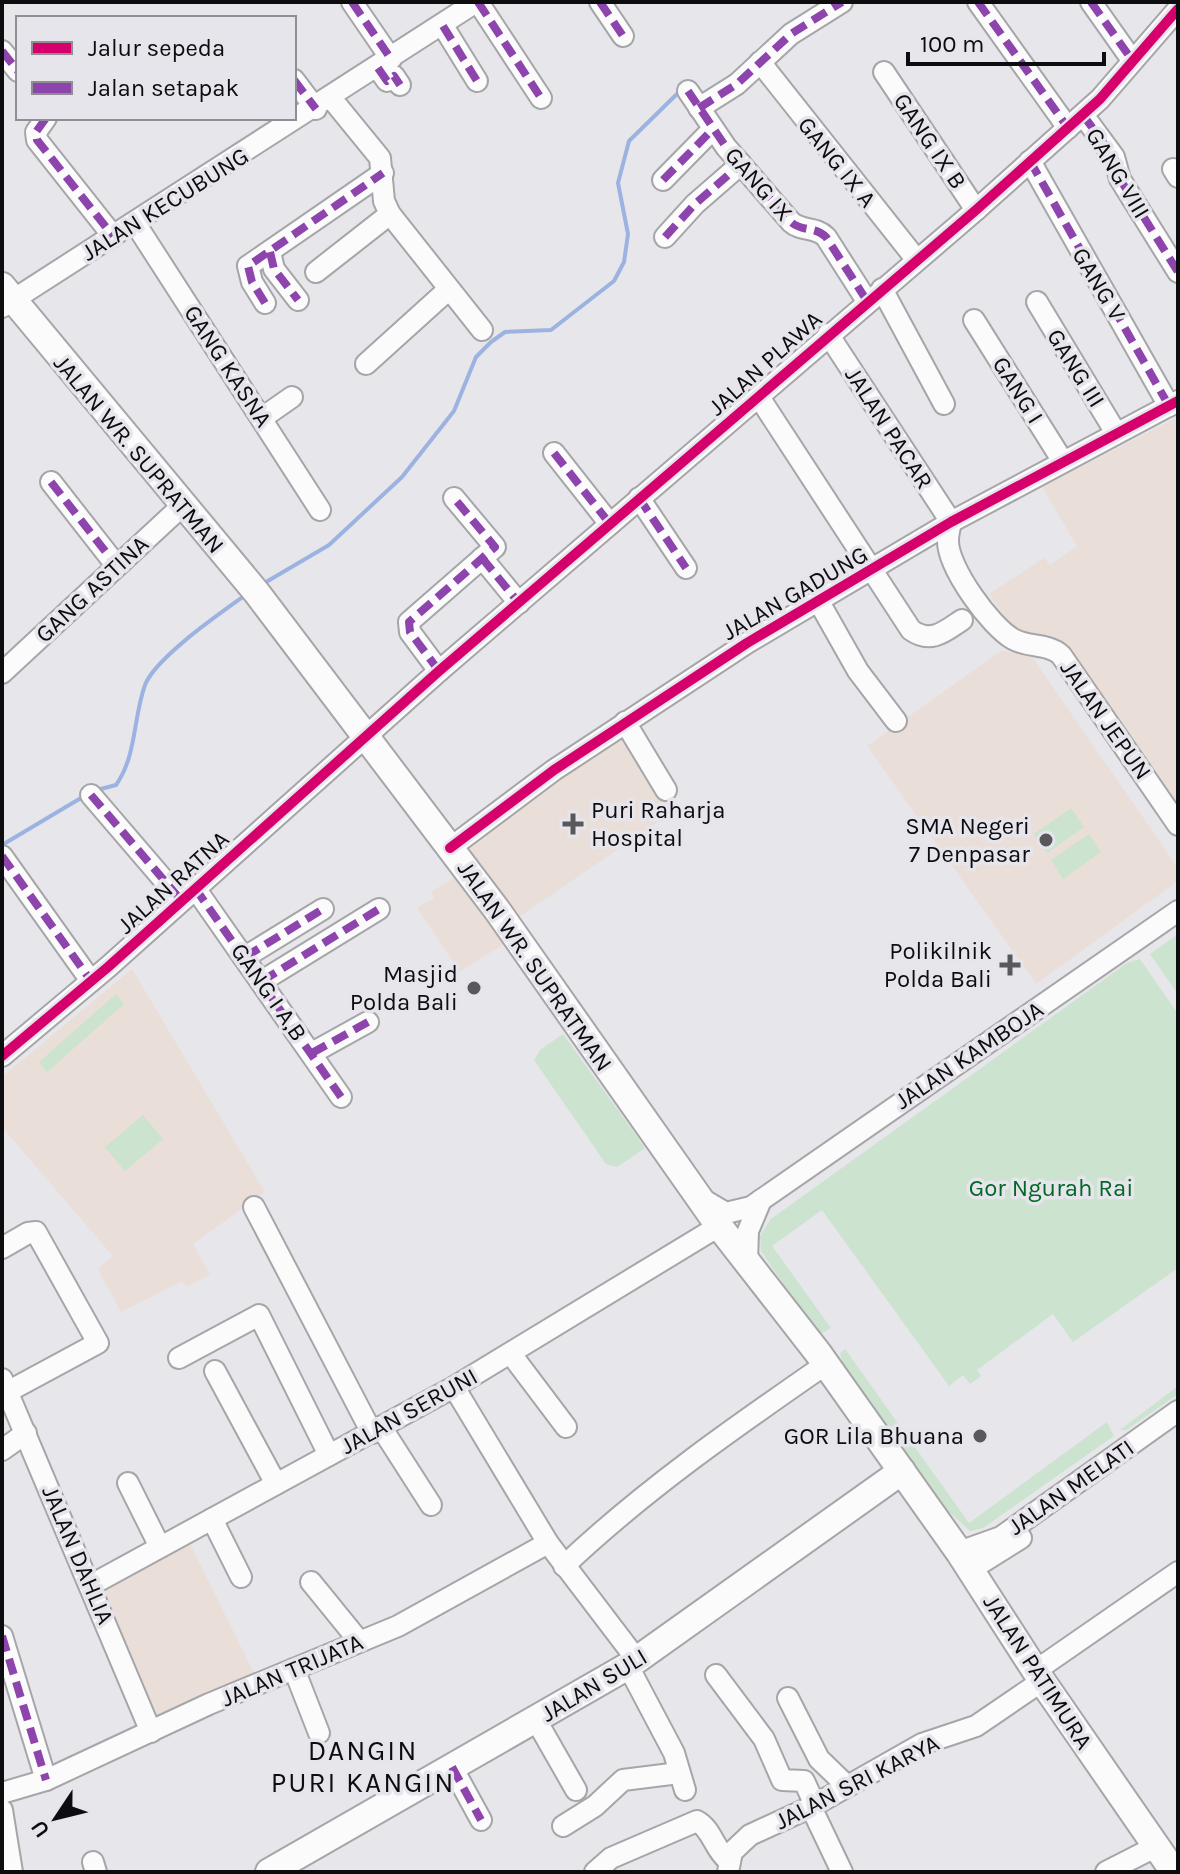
<svg xmlns="http://www.w3.org/2000/svg" width="1180" height="1874" viewBox="0 0 1180 1874" font-family="Karla,sans-serif">
<rect width="100%" height="100%" fill="#e7e6eb"/>
<g fill="#eaded9">
<path d="M1178,417V815L1046,639L1010,625L989,594L1044,558L1050,565L1077,546L1042,487Z"/>
<path d="M1001,651L1030,654L1178,868V881L1036,984L867,746Z"/>
<path d="M627,730L677,809L516,919L464,843Z"/>
<path d="M458,875L505,943L460,972L417,908L434,898L431,892Z"/>
<path d="M132,969L265,1192L193,1244L210,1275L186,1287L182,1281L121,1312L98,1269L113,1256L2,1127V1077Z"/>
<path d="M189,1542L257,1679L155,1725L98,1588Z"/>
</g>
<g fill="#cbe3cf">
<path d="M1071,808L1084,827L1047,853L1034,834Z"/>
<path d="M1089,834L1101,852L1063,879L1051,860Z"/>
<path d="M1178,934V994L1150,954Z"/>
<path d="M1140,959L1178,1014V1268L1073,1342L1053,1314L977,1370L981,1376L970,1384L963,1375L949,1386L822,1210L772,1246L831,1328L822,1333L815,1330L761,1251L760,1236L771,1219L1127,963Z"/>
<path d="M116,994L124,1004L47,1072L39,1062Z"/>
<path d="M563,1034L645,1148L617,1167L606,1164L534,1060L540,1050Z"/>
<path d="M143,1115L163,1139L125,1171L105,1147Z"/>
<path d="M845,1349L969,1523L1107,1422L1114,1436L983,1528L970,1531L947,1510L845,1371L840,1353Z"/>
<path d="M1178,1386V1394L1126,1430H1120Z"/>
</g>
<g fill="none" stroke-linecap="round" stroke-linejoin="round">
<g stroke="#9cb3e2" stroke-width="4">
<path d="M261,585L329,545L402,477L454,411L476,357L491,342L505,332L551,330L614,281L624,262L628,234L618,183L629,141L680,91"/>
<path d="M97,790L116,785C137,755 133,718 145,685C156,657 222,612 247,594"/>
<path d="M2,845L86,795"/>
</g>
<g stroke="#a6a5a8" stroke-width="24">
<g id="minor">
<path d="M352,2L391,59"/>
<path d="M478,2L541,98"/>
<path d="M600,2L623,36"/>
<path d="M978,2L1068,128"/>
<path d="M1091,2L1132,60"/>
<path d="M443,26L477,81"/>
<path d="M2,51L18,71"/>
<path d="M760,62L916,259"/>
<path d="M378,68L387,81L394,76L400,85"/>
<path d="M884,72L976,210"/>
<path d="M294,80L316,109"/>
<path d="M688,91L726,147L791,222C802,232 815,226 826,237L867,301"/>
<path d="M331,98L380,158L384,201L390,214L482,330"/>
<path d="M699,108L737,84L791,34L842,2"/>
<path d="M1083,115L1114,157L1120,179L1178,272"/>
<path d="M46,118L36,132L37,140L113,236"/>
<path d="M1030,161L1169,406"/>
<path d="M1173,169L1178,177"/>
<path d="M663,180L713,129"/>
<path d="M135,223L320,510"/>
<path d="M665,237L695,204L741,164"/>
<path d="M270,252L274,269L298,300"/>
<path d="M316,272L390,214"/>
<path d="M882,289L944,404"/>
<path d="M1037,302L1116,433"/>
<path d="M265,303L252,282L248,266L383,173"/>
<path d="M2,307L476,2"/>
<path d="M974,320L1062,460"/>
<path d="M828,334L951,522"/>
<path d="M366,364L449,289"/>
<path d="M759,397L911,630C931,644 944,632 962,620"/>
<path d="M262,418L292,397"/>
<path d="M554,453L610,524"/>
<path d="M51,482L116,565"/>
<path d="M639,498L686,568"/>
<path d="M951,522C950,527 948,534 948,540C947,567 991,627 1013,639C1029,648 1047,643 1061,655L1178,825"/>
<path d="M482,558L519,603"/>
<path d="M819,602L858,671L896,721"/>
<path d="M439,671L410,632L409,622L495,547L454,498"/>
<path d="M2,673L182,506"/>
<path d="M625,722L666,790"/>
<path d="M91,795L181,900"/>
<path d="M450,848L554,770L747,643L951,522L1178,401"/>
<path d="M2,856L91,981"/>
<path d="M195,888L341,1097"/>
<path d="M245,957L323,909"/>
<path d="M262,981L379,909"/>
<path d="M312,1053L368,1022"/>
<path d="M2,1056L108,967L439,671L976,210L1100,99L1178,9"/>
<path d="M704,1200L726,1213L751,1207L1178,911"/>
<path d="M254,1207L372,1433"/>
<path d="M2,1248L28,1233L36,1232L98,1343L9,1391"/>
<path d="M747,1262L748,1231L761,1200"/>
<path d="M511,1354L566,1427"/>
<path d="M179,1358L259,1315L329,1455"/>
<path d="M215,1371L276,1484"/>
<path d="M2,1379L151,1732"/>
<path d="M454,1387L548,1543L637,1660"/>
<path d="M381,1427L431,1505"/>
<path d="M2,1450L26,1433"/>
<path d="M128,1483L160,1547"/>
<path d="M212,1519L241,1577"/>
<path d="M959,1552L1001,1537L1178,1411"/>
<path d="M564,1566C644,1490 735,1427 826,1364"/>
<path d="M970,1570L1021,1538"/>
<path d="M311,1582L359,1641"/>
<path d="M91,1585L454,1387L719,1226"/>
<path d="M2,1636L46,1780"/>
<path d="M628,1666L674,1753L685,1790"/>
<path d="M294,1669L319,1733"/>
<path d="M1035,1671L1178,1572"/>
<path d="M716,1675L764,1739L782,1780L804,1781L815,1805"/>
<path d="M788,1698L819,1759L847,1786"/>
<path d="M536,1720L576,1790"/>
<path d="M452,1767L481,1820"/>
<path d="M2,1793L46,1780L209,1704L398,1626L548,1543"/>
<path d="M811,1807L842,1872"/>
<path d="M2,1810L12,1872"/>
<path d="M563,1826L595,1806L623,1780L679,1773"/>
<path d="M93,1862L96,1872"/>
<path d="M595,1872L611,1858L697,1821C712,1829 715,1851 729,1861"/>
<path d="M728,1872L732,1852L750,1835L811,1807L922,1744L976,1726L1042,1681"/>
<path d="M1106,1872L1157,1846"/>
</g>
</g>
<g stroke="#a6a5a8" stroke-width="30">
<g id="major">
<path d="M2,286L257,593L497,910L719,1226L818,1353L959,1552L1042,1681L1174,1872"/>
<path d="M269,1872L628,1666L902,1471"/>
</g>
</g>
<use href="#minor" stroke="#fbfbfc" stroke-width="20"/>
<use href="#major" stroke="#fbfbfc" stroke-width="26"/>
<g stroke="#8e44ad" stroke-width="8" stroke-dasharray="16 8" stroke-linecap="butt">
<path d="M352,2L391,59"/>
<path d="M478,2L541,98"/>
<path d="M600,2L623,36"/>
<path d="M978,2L1068,128"/>
<path d="M1091,2L1132,60"/>
<path d="M443,26L477,81"/>
<path d="M2,51L18,71"/>
<path d="M378,68L387,81L394,76L400,85"/>
<path d="M294,80L316,109"/>
<path d="M688,91L726,147L791,222C802,232 815,226 826,237L867,301"/>
<path d="M699,108L737,84L791,34L842,2"/>
<path d="M1083,115L1114,157L1120,179L1178,272"/>
<path d="M46,118L36,132L37,140L113,236"/>
<path d="M1030,161L1169,406"/>
<path d="M663,180L713,129"/>
<path d="M665,237L695,204L741,164"/>
<path d="M270,252L274,269L298,300"/>
<path d="M265,303L252,282L248,266L383,173"/>
<path d="M554,453L610,524"/>
<path d="M51,482L116,565"/>
<path d="M639,498L686,568"/>
<path d="M482,558L519,603"/>
<path d="M439,671L410,632L409,622L495,547L454,498"/>
<path d="M91,795L181,900"/>
<path d="M2,856L91,981"/>
<path d="M195,888L341,1097"/>
<path d="M245,957L323,909"/>
<path d="M262,981L379,909"/>
<path d="M312,1053L368,1022"/>
<path d="M2,1636L46,1780"/>
<path d="M452,1767L481,1820"/>
</g>
<g stroke="#e6e5ec" stroke-width="15">
<g id="cycleway">
<path d="M450,848L554,770L747,643L951,522L1178,401"/>
<path d="M2,1056L108,967L439,671L976,210L1100,99L1178,9"/>
</g>
</g>
<use href="#cycleway" stroke="#d6006c" stroke-width="10"/>
</g>
<g fill="#59585b" stroke="#e6e5ec" stroke-width="3">
<path d="M569 812h8v8h8v8h-8v8h-8v-8h-8v-8h8z"/>
<circle cx="1046" cy="840" r="8"/>
<path d="M1006 953h8v8h8v8h-8v8h-8v-8h-8v-8h8z"/>
<circle cx="474" cy="988" r="8"/>
<circle cx="980" cy="1436" r="8"/>
</g>
<g text-anchor="middle" stroke-width="7" stroke-linejoin="round" paint-order="stroke">
<g font-size="24" fill="#0d0c0e" stroke="#e6e5ec">
<text transform="translate(930 141) rotate(56)" y="8">GANG IX B</text>
<text transform="translate(837 162) rotate(51)" y="8">GANG IX A</text>
<text transform="translate(1118 173) rotate(59)" y="8">GANG VIII</text>
<text transform="translate(759 184) rotate(49)" y="8">GANG IX</text>
<text transform="translate(165 204) rotate(-32)" y="8">JALAN KECUBUNG</text>
<text transform="translate(1099 284) rotate(59)" y="8">GANG V</text>
<text transform="translate(765 363) rotate(-42)" y="8">JALAN PLAWA</text>
<text transform="translate(228 366) rotate(57)" y="8">GANG KASNA</text>
<text transform="translate(1076 368) rotate(58)" y="8">GANG III</text>
<text transform="translate(1018 390) rotate(58)" y="8">GANG I</text>
<text transform="translate(889 428) rotate(57)" y="8">JALAN PACAR</text>
<text transform="translate(139 454) rotate(50)" y="8">JALAN WR. SUPRATMAN</text>
<text transform="translate(92 589) rotate(-43)" y="8">GANG ASTINA</text>
<text transform="translate(795 593) rotate(-30)" y="8">JALAN GADUNG</text>
<text transform="translate(1106 720) rotate(55)" y="8">JALAN JEPUN</text>
<text transform="translate(173 882) rotate(-42)" y="8">JALAN RATNA</text>
<text transform="translate(535 966) rotate(55)" y="8">JALAN WR. SUPRATMAN</text>
<text transform="translate(269 992) rotate(55)" y="8">GANG I A,B</text>
<text transform="translate(969 1055) rotate(-34)" y="8">JALAN KAMBOJA</text>
<text transform="translate(409 1411) rotate(-29)" y="8">JALAN SERUNI</text>
<text transform="translate(1071 1487) rotate(-35)" y="8">JALAN MELATI</text>
<text transform="translate(78 1555) rotate(67)" y="8">JALAN DAHLIA</text>
<text transform="translate(292 1670) rotate(-23)" y="8">JALAN TRIJATA</text>
<text transform="translate(1038 1672) rotate(57)" y="8">JALAN PATIMURA</text>
<text transform="translate(594 1685) rotate(-31)" y="8">JALAN SULI</text>
<text transform="translate(857 1782) rotate(-27)" y="8">JALAN SRI KARYA</text>
</g>
<g font-size="24" fill="#0d0c0e" stroke="#e6e5ec" text-anchor="end">
<text x="591" y="818" text-anchor="start">Puri Raharja<tspan x="591" dy="28">Hospital</tspan></text>
<text x="1030" y="834">SMA Negeri<tspan x="1030" dy="28">7 Denpasar</tspan></text>
<text x="992" y="959">Polikilnik<tspan x="992" dy="28">Polda Bali</tspan></text>
<text x="458" y="982">Masjid<tspan x="458" dy="28">Polda Bali</tspan></text>
<text x="964" y="1444">GOR Lila Bhuana</text>
</g>
<g font-size="24" fill="#006925" stroke="#e6e5ec">
<text x="1051" y="1196">Gor Ngurah Rai</text>
</g>
<g font-size="28" letter-spacing="2" fill="#0d0c0e" stroke="#e6e5ec">
<text x="363" y="1760">DANGIN<tspan x="363" dy="32">PURI KANGIN</tspan></text>
</g>
</g>
<rect width="1180" height="1874" fill="none" stroke="#0d0c0e" stroke-width="8"/>
<rect x="16" y="16" width="280" height="104" fill="#e6e5ec" stroke="#8f8e93" stroke-width="2"/>
<rect x="32" y="42" width="40" height="12" fill="#d6006c" stroke="#8f8e93" stroke-width="2"/>
<text x="88" y="56" font-size="24" fill="#0d0c0e">Jalur sepeda</text>
<rect x="32" y="82" width="40" height="12" fill="#8e44ad" stroke="#8f8e93" stroke-width="2"/>
<text x="88" y="96" font-size="24" fill="#0d0c0e">Jalan setapak</text>
<g transform="translate(56 1818) rotate(235)" stroke="#e6e5ec" stroke-width="6" paint-order="stroke">
<path d="M0-6L14 30L0 20L-14 30Z" fill="#0d0c0e"/>
<text y="-12" font-size="22" font-weight="bold" text-anchor="middle" fill="#0d0c0e">U</text>
</g>
<path d="M908 52v12h196v-12" fill="none" stroke="#0d0c0e" stroke-width="4"/>
<text x="920" y="52" font-size="24" fill="#0d0c0e" stroke="#e6e5ec" stroke-width="6" paint-order="stroke">100 m</text>
</svg>
